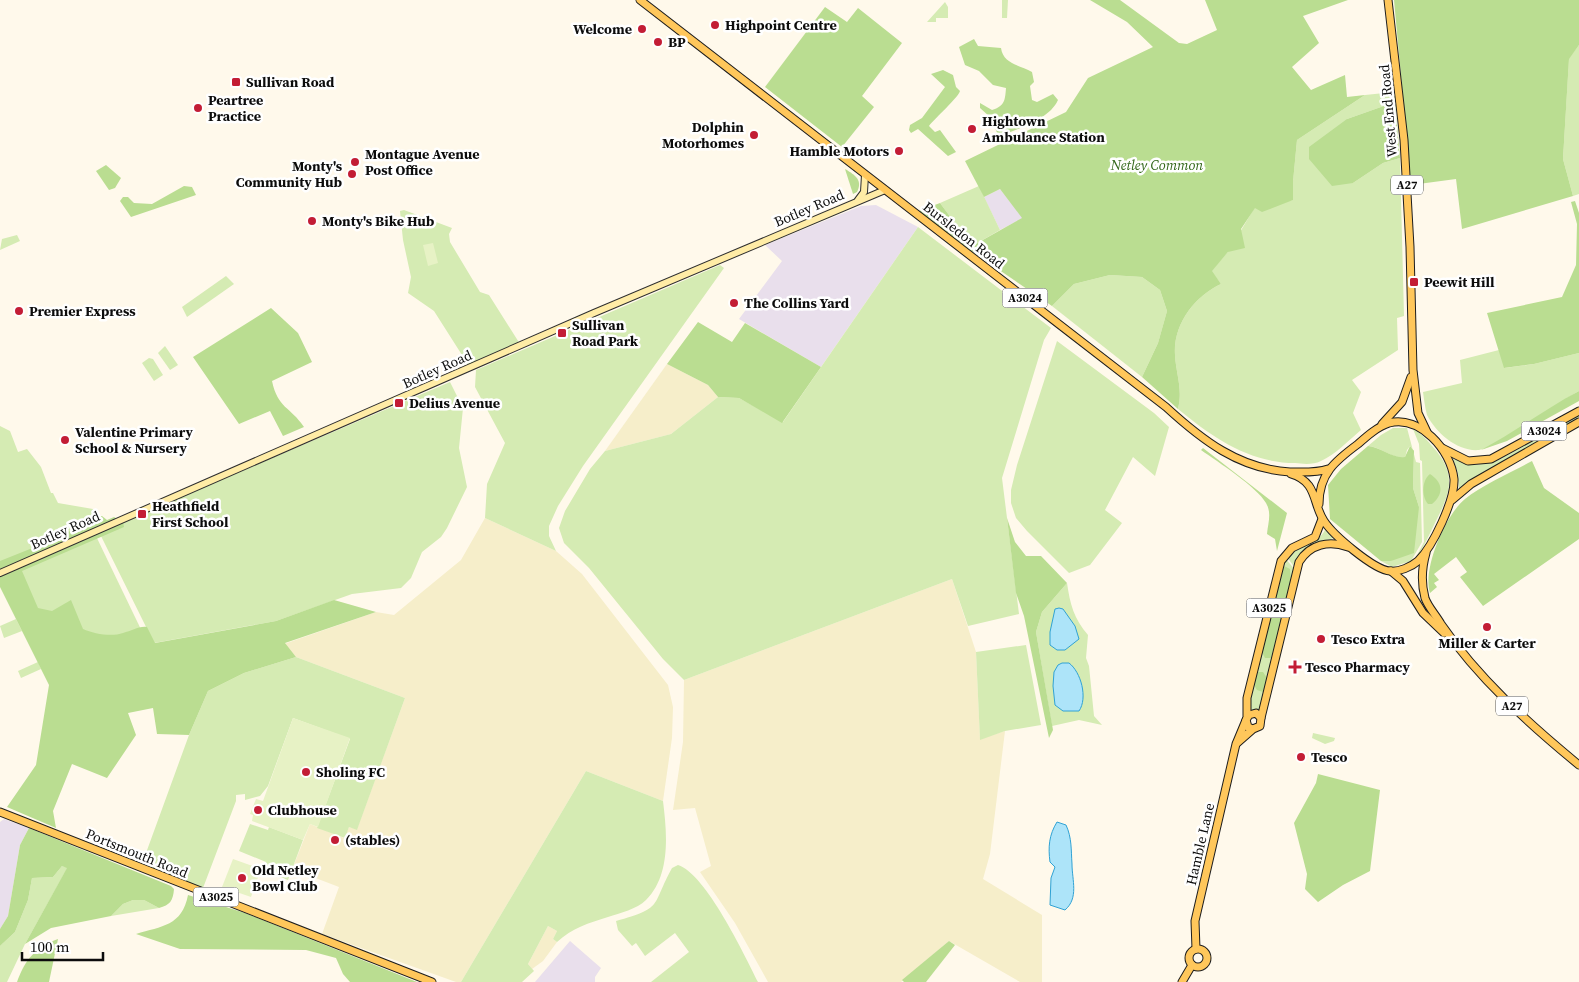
<svg xmlns="http://www.w3.org/2000/svg" width="1579" height="982" viewBox="0 0 1579 982" font-family="'Source Serif 4',serif">
<rect width="100%" height="100%" fill="#fff9eb"/>
<g fill="#e9dfec">
<path d="M1000,189L1023,218L1000,230L984,197Z"/>
<path d="M876,205L918,227L821,367L739,319L782,261L765,245L861,206Z"/>
<path d="M4,819L29,828L20,845L8,916L0,929V822Z"/>
<path d="M570,941L601,968L595,977V982H535Z"/>
</g>
<g fill="#f6eeca">
<path d="M667,364L708,385L718,397L671,434L605,451Z"/>
<path d="M485,518L556,551L582,574L668,685L673,707L672,738L663,801L586,771L461,982H456L322,934L339,887L292,869L293,867L310,824L344,838L349,827L357,829L405,698L296,657L284,644L376,612L394,615L461,560Z"/>
<path d="M952,579L976,652L980,739L1005,731L990,854L983,879L1042,915V982H1020L949,941L901,982H768L735,923L700,872L711,866L695,808L673,810L683,742L684,680Z"/>
<path d="M548,926L557,931L553,939L557,942L543,961L532,969L528,964Z"/>
</g>
<g fill="#d5ebb3">
<path d="M1002,0H1008L1007,18H1002Z"/>
<path d="M945,2L948,7V18H936V22H927Z"/>
<path d="M1579,45V194L1573,196L1563,159L1569,58Z"/>
<path d="M1394,92L1395,102L1347,119L1353,183L1383,163L1400,158L1404,316L1397,318L1398,350L1352,380L1361,392L1353,413L1361,430C1349,440 1335,455 1321,461C1313,465 1303,464 1295,463C1249,463 1212,437 1178,409C1183,389 1176,374 1175,355C1173,324 1195,296 1221,284L1211,271L1228,252L1255,207L1293,200V182L1297,140L1365,95Z"/>
<path d="M979,186L1000,230L972,246L940,203Z"/>
<path d="M404,210L452,228L449,234L450,242L480,292L489,295L520,344L469,366L434,311L408,293L411,277L403,240L400,211Z"/>
<path d="M918,227L1051,328L1044,340L1002,478L1019,614L968,626L952,579L684,680L663,659L589,568L564,543L559,528L565,511L590,469L605,451L671,434L718,397L739,398L783,422Z"/>
<path d="M17,235L20,241L0,250L2,239Z"/>
<path d="M720,265L724,268L583,466L558,506L549,526V536L556,551L485,518L487,484L505,443L475,387L476,370Z"/>
<path d="M1110,275L1142,277L1160,290L1167,311L1158,343L1142,377L1052,306L1074,284Z"/>
<path d="M226,276L234,284L187,317L182,307Z"/>
<path d="M1057,341L1154,413L1169,427L1155,476L1133,457L1105,510L1122,523L1090,565L1069,573L1027,531L1016,518L1011,503V490L1017,465Z"/>
<path d="M165,346L178,365L170,370L158,353Z"/>
<path d="M1499,350L1505,368L1534,364L1579,353V391C1557,403 1498,447 1479,450C1458,452 1436,433 1427,415C1425,408 1424,399 1423,392L1462,383L1460,360Z"/>
<path d="M149,358L153,359L163,375L154,381L142,363Z"/>
<path d="M450,382L463,408L459,448L467,487L447,528L441,537L422,552L411,578L401,588L352,594L276,621L154,643L99,532Z"/>
<path d="M1579,416V418L1459,489L1458,473L1453,459L1474,465L1495,462Z"/>
<path d="M0,426L10,431L18,452L27,449L41,467L51,493H53L58,503L93,509L105,521L0,566Z"/>
<path d="M1393,428H1407L1416,462L1420,463L1422,542L1411,561L1392,567L1381,561H1391L1419,507L1413,488L1414,451L1410,446L1407,450L1405,458C1393,459 1381,447 1368,446L1381,435Z"/>
<path d="M1413,429C1421,433 1427,440 1433,447C1459,476 1449,495 1434,525C1428,537 1423,549 1415,559L1424,542L1422,461L1420,460L1419,444Z"/>
<path d="M1325,530L1334,538L1322,541L1295,568L1287,557C1299,546 1317,545 1325,530Z"/>
<path d="M95,534L148,644L52,664L8,573Z"/>
<path d="M1286,559L1295,570L1260,712H1250L1249,702L1281,566Z"/>
<path d="M1067,583C1070,604 1074,619 1088,635L1086,658L1089,666L1094,716L1102,725L1079,720L1052,726L1036,632L1042,612Z"/>
<path d="M16,619L22,631L4,638L0,626Z"/>
<path d="M1026,645L1041,725L1005,731L980,740L976,652Z"/>
<path d="M296,657L405,698L357,830L349,827L345,838L317,828L350,739L293,718L268,786L260,796L245,800V794L236,795V801L203,888L142,864L189,735L208,691L244,673Z"/>
<path d="M38,662L41,669L21,678L18,671Z"/>
<path d="M1313,733L1335,738L1334,741L1325,744L1312,738Z"/>
<path d="M586,771L663,801C667,833 671,875 646,900C637,909 620,913 608,917C589,923 572,928 557,942L553,939L557,931L548,926L528,964L534,971L522,982H461Z"/>
<path d="M250,824L268,830L269,827L303,840L288,880L263,871L266,862L239,851Z"/>
<path d="M678,865C706,874 744,954 758,982H651L689,952L675,933L645,956L636,943L632,946L618,930L616,921C664,908 651,906 672,868Z"/>
<path d="M62,866L68,867L25,944L7,982H0V946L15,932L28,900L32,878L53,877Z"/>
<path d="M133,900H144L159,908L111,916L123,904Z"/>
</g>
<g fill="#badd91">
<path d="M1090,0H1120L1179,43L1187,44L1217,30L1205,0H1348L1303,16L1319,43L1292,67L1311,90L1345,75L1347,97L1365,95L1297,140L1293,182V200L1262,212L1255,208L1241,229L1245,248L1228,252L1212,271L1221,284C1195,296 1173,324 1175,355C1176,374 1183,389 1178,409L1142,377L1158,343L1167,311L1160,290L1142,277L1110,275L1074,284L1052,306L973,252L919,211L940,203L972,246L1022,218L1000,189L984,197L965,161L1066,112L1088,78L1153,47L1127,22Z"/>
<path d="M1394,0H1579V45L1569,59L1563,159L1573,196L1462,229L1456,179L1411,185Z"/>
<path d="M825,7L847,22L858,8L902,43L862,96L874,107L842,147L765,87Z"/>
<path d="M974,39L978,46L1001,48C1003,64 1020,65 1032,72L1034,82L1030,86L1032,100L1037,102L1053,94L1058,100C1049,120 1018,128 999,137L990,117L980,108V103L992,110C1005,106 1005,100 1006,88L993,85L979,71L965,65L959,47Z"/>
<path d="M943,70L953,75L956,87L960,91C958,98 935,118 929,126L935,132L940,130L956,152L948,156L918,129L911,133L909,130L910,125L922,118L945,87L931,74Z"/>
<path d="M1395,102L1400,158L1383,163L1353,183L1332,186L1309,159V147L1347,119Z"/>
<path d="M106,165L121,178L115,188L109,190L96,171Z"/>
<path d="M845,169C855,175 863,180 857,192L853,194Z"/>
<path d="M184,186L192,187L196,195L131,217L120,201L123,197H128L134,203L152,204Z"/>
<path d="M1575,201L1579,213V353L1534,364L1504,368L1487,313L1562,297L1576,265L1577,224L1571,202Z"/>
<path d="M271,308L298,333L312,362L272,381C278,409 290,406 304,427L283,436L270,411L239,424L193,357Z"/>
<path d="M698,322L732,342L745,323L821,367L782,423L739,398L718,397L708,385L667,364Z"/>
<path d="M1579,391V401L1507,441L1481,450C1515,432 1545,409 1579,391Z"/>
<path d="M1368,446C1381,447 1393,459 1405,457L1410,446L1414,451L1413,488L1419,507L1414,553L1391,561H1381L1330,519L1328,485L1341,469Z"/>
<path d="M1203,448L1287,513L1277,551L1275,539L1267,534C1268,523 1272,513 1266,503C1257,487 1218,462 1201,450Z"/>
<path d="M1532,461L1544,488L1579,513V539L1483,606L1460,577L1467,572L1456,557L1434,574L1439,580L1434,583L1437,587L1430,593C1422,569 1446,514 1465,499C1482,485 1512,472 1532,461Z"/>
<path d="M1430,474C1442,482 1445,493 1432,504H1428C1421,496 1422,480 1430,474Z"/>
<path d="M102,516L107,520L114,517L123,522L124,527L22,571L38,608L52,611L71,600L83,629C94,634 112,637 123,633C132,631 138,626 147,627L155,643L276,621L334,600L376,612L285,643L296,657L244,673L208,691L189,735L157,734L153,708L128,713L136,735L107,778L72,764L53,811L56,828L7,807L36,765L49,685L0,587V561L40,545Z"/>
<path d="M1007,518L1015,542L1026,556H1041L1067,583L1042,612L1036,632L1053,730L1049,738L1024,616L1016,593Z"/>
<path d="M1284,566L1290,569L1291,581L1271,658H1265L1262,652Z"/>
<path d="M1258,672H1263L1267,678L1263,692L1257,690L1254,685Z"/>
<path d="M1318,774L1380,790L1370,871L1343,885L1318,902L1305,889L1307,874L1294,823L1316,783Z"/>
<path d="M29,828L171,886L174,889C173,901 170,905 159,908L144,900H133L123,904L111,916L51,928L25,944L67,868L62,866L53,877L32,878L28,900L15,932L0,946V929L8,916L20,845Z"/>
<path d="M188,895L245,913L417,982H350L343,974L336,958L306,950L180,949L136,934C162,926 182,926 188,895Z"/>
<path d="M58,939L49,982H17C25,959 36,947 58,939Z"/>
<path d="M949,941L955,945L926,982H904L902,980Z"/>
</g>
<g fill="#e7f2c5">
<path d="M433,243L438,263L428,266L423,245Z"/>
<path d="M293,718L350,738L318,827L310,824L303,840L252,821L253,815L250,814L256,799L263,801Z"/>
<path d="M233,859L261,869L251,897L222,887Z"/>
</g>
<g fill="#ade4f9" stroke="#30a2d4">
<path d="M1059,608L1063,609L1075,626L1079,639L1065,650H1057L1050,645V632L1055,609Z"/>
<path d="M1062,663H1069C1081,672 1088,698 1079,711H1063L1055,705L1053,686L1054,672L1058,665Z"/>
<path d="M1057,822L1066,825C1072,838 1071,850 1072,864C1072,880 1079,898 1065,910L1050,905L1051,878L1055,867L1050,862C1048,847 1049,835 1057,822Z"/>
</g>
<g fill="none" stroke-linecap="round" stroke-linejoin="round">
<g stroke="#2e2e2e" stroke-width="8">
<g id="secondary">
<path d="M858,200L864,192L865,175"/>
<path d="M0,573L594,313L885,190"/>
</g>
</g>
<g stroke="#1d1d1d" stroke-width="9">
<g id="primary">
<path d="M640,0L1166,407C1202,440 1239,469 1290,472C1303,472 1317,473 1328,469"/>
<path d="M1388,0L1404,140L1410,247L1413,370L1418,413L1427,432"/>
<path d="M1382,424L1402,402L1411,377"/>
<path d="M1442,448L1468,461L1491,459L1579,411"/>
<path d="M1291,474C1318,482 1312,503 1324,521C1333,535 1374,570 1390,571C1399,572 1411,567 1418,561C1433,546 1455,500 1454,479C1451,450 1420,415 1389,423C1377,427 1367,436 1358,444C1335,461 1319,474 1319,504"/>
<path d="M1452,500L1471,484L1579,422"/>
<path d="M1426,553C1422,567 1421,583 1425,598C1428,607 1436,615 1441,624C1478,678 1529,724 1579,765"/>
<path d="M1391,571L1403,581L1423,613L1444,633"/>
<path d="M1247,716V698L1281,561L1292,548L1315,537L1322,519"/>
<path d="M1261,718L1299,562C1310,544 1329,540 1348,547"/>
<path d="M1237,743L1253,729L1260,726L1261,718L1256,713L1249,715L1246,720L1248,727L1253,729"/>
<path d="M0,812L432,982"/>
<path d="M1196,949L1195,921L1236,744L1246,720"/>
<circle cx="1198" cy="958" r="9"/>
<path d="M1182,982L1192,965"/>
</g>
</g>
<use href="#secondary" stroke="#ffeca6" stroke-width="6"/>
<use href="#primary" stroke="#ffc75b" stroke-width="7"/>
</g>
<g fill="#c31d35" stroke="#fff" stroke-width="2">
<circle cx="715" cy="25" r="5"/>
<circle cx="642" cy="29" r="5"/>
<circle cx="658" cy="42" r="5"/>
<rect x="231" y="77" width="10" height="10" rx="2.5"/>
<circle cx="198" cy="108" r="5"/>
<circle cx="972" cy="129" r="5"/>
<circle cx="754" cy="135" r="5"/>
<circle cx="899" cy="151" r="5"/>
<circle cx="355" cy="162" r="5"/>
<circle cx="352" cy="174" r="5"/>
<circle cx="312" cy="221" r="5"/>
<rect x="1409" y="277" width="10" height="10" rx="2.5"/>
<circle cx="734" cy="303" r="5"/>
<circle cx="19" cy="311" r="5"/>
<rect x="557" y="328" width="10" height="10" rx="2.5"/>
<rect x="394" y="398" width="10" height="10" rx="2.5"/>
<circle cx="65" cy="440" r="5"/>
<rect x="137" y="509" width="10" height="10" rx="2.5"/>
<circle cx="1487" cy="627" r="5"/>
<circle cx="1321" cy="639" r="5"/>
<path d="M1292.5 659.5h5v5h5v5h-5v5h-5v-5h-5v-5h5z"/>
<circle cx="1301" cy="757" r="5"/>
<circle cx="306" cy="772" r="5"/>
<circle cx="258" cy="810" r="5"/>
<circle cx="335" cy="840" r="5"/>
<circle cx="242" cy="878" r="5"/>
</g>
<g text-anchor="middle" stroke-width="5" stroke-linejoin="round" paint-order="stroke">
<g fill="#fff" stroke="#555" stroke-width="1">
<rect x="1391" y="175.5" width="32" height="19" rx="4"/>
<rect x="1002.5" y="288.5" width="45" height="19" rx="4"/>
<rect x="1521.5" y="421.5" width="45" height="19" rx="4"/>
<rect x="1246.5" y="598.5" width="45" height="19" rx="4"/>
<rect x="1496" y="696.5" width="32" height="19" rx="4"/>
<rect x="193.5" y="887.5" width="45" height="19" rx="4"/>
</g>
<g font-size="12" font-weight="bold" fill="#0c0c0c">
<text x="1407" y="189">A27</text>
<text x="1025" y="302">A3024</text>
<text x="1544" y="435">A3024</text>
<text x="1269" y="612">A3025</text>
<text x="1512" y="710">A27</text>
<text x="216" y="901">A3025</text>
</g>
<g font-size="14" font-weight="bold" fill="#0c0c0c" stroke="#fff" text-anchor="start">
<text x="725" y="30">Highpoint Centre</text>
<text x="632" y="34" text-anchor="end">Welcome</text>
<text x="668" y="47">BP</text>
<text x="246" y="87">Sullivan Road</text>
<text x="208" y="105">Peartree<tspan x="208" dy="16">Practice</tspan></text>
<text x="982" y="126">Hightown<tspan x="982" dy="16">Ambulance Station</tspan></text>
<text x="744" y="132" text-anchor="end">Dolphin<tspan x="744" dy="16">Motorhomes</tspan></text>
<text x="889" y="156" text-anchor="end">Hamble Motors</text>
<text x="365" y="159">Montague Avenue<tspan x="365" dy="16">Post Office</tspan></text>
<text x="342" y="171" text-anchor="end">Monty's<tspan x="342" dy="16">Community Hub</tspan></text>
<text x="322" y="226">Monty's Bike Hub</text>
<text x="1424" y="287">Peewit Hill</text>
<text x="744" y="308">The Collins Yard</text>
<text x="29" y="316">Premier Express</text>
<text x="572" y="330">Sullivan<tspan x="572" dy="16">Road Park</tspan></text>
<text x="409" y="408">Delius Avenue</text>
<text x="75" y="437">Valentine Primary<tspan x="75" dy="16">School &amp; Nursery</tspan></text>
<text x="152" y="511">Heathfield<tspan x="152" dy="16">First School</tspan></text>
<text x="1331" y="644">Tesco Extra</text>
<text x="1487" y="648" text-anchor="middle">Miller &amp; Carter</text>
<text x="1305" y="672">Tesco Pharmacy</text>
<text x="1311" y="762">Tesco</text>
<text x="316" y="777">Sholing FC</text>
<text x="268" y="815">Clubhouse</text>
<text x="345" y="845">(stables)</text>
<text x="252" y="875">Old Netley<tspan x="252" dy="16">Bowl Club</tspan></text>
</g>
<g font-size="14" fill="#0c0c0c" stroke="#fff">
<text transform="translate(1388 111) rotate(-95)" y="5">West End Road</text>
<text transform="translate(809 208) rotate(-23)" y="5">Botley Road</text>
<text transform="translate(964 235) rotate(38)" y="5">Bursledon Road</text>
<text transform="translate(437 369) rotate(-24)" y="5">Botley Road</text>
<text transform="translate(65 530) rotate(-24)" y="5">Botley Road</text>
<text transform="translate(1200 844) rotate(-77)" y="5">Hamble Lane</text>
<text transform="translate(137 853) rotate(22)" y="5">Portsmouth Road</text>
</g>
<g font-size="14" font-style="italic" fill="#316619" stroke="#fff">
<text x="1157" y="170">Netley Common</text>
</g>
</g>
<path d="M22 952v8h81v-8" fill="none" stroke="#0c0c0c" stroke-width="2.5"/>
<text x="30" y="952" font-size="15" fill="#0c0c0c" stroke="#ffffff" stroke-width="4" paint-order="stroke">100 m</text>
</svg>
